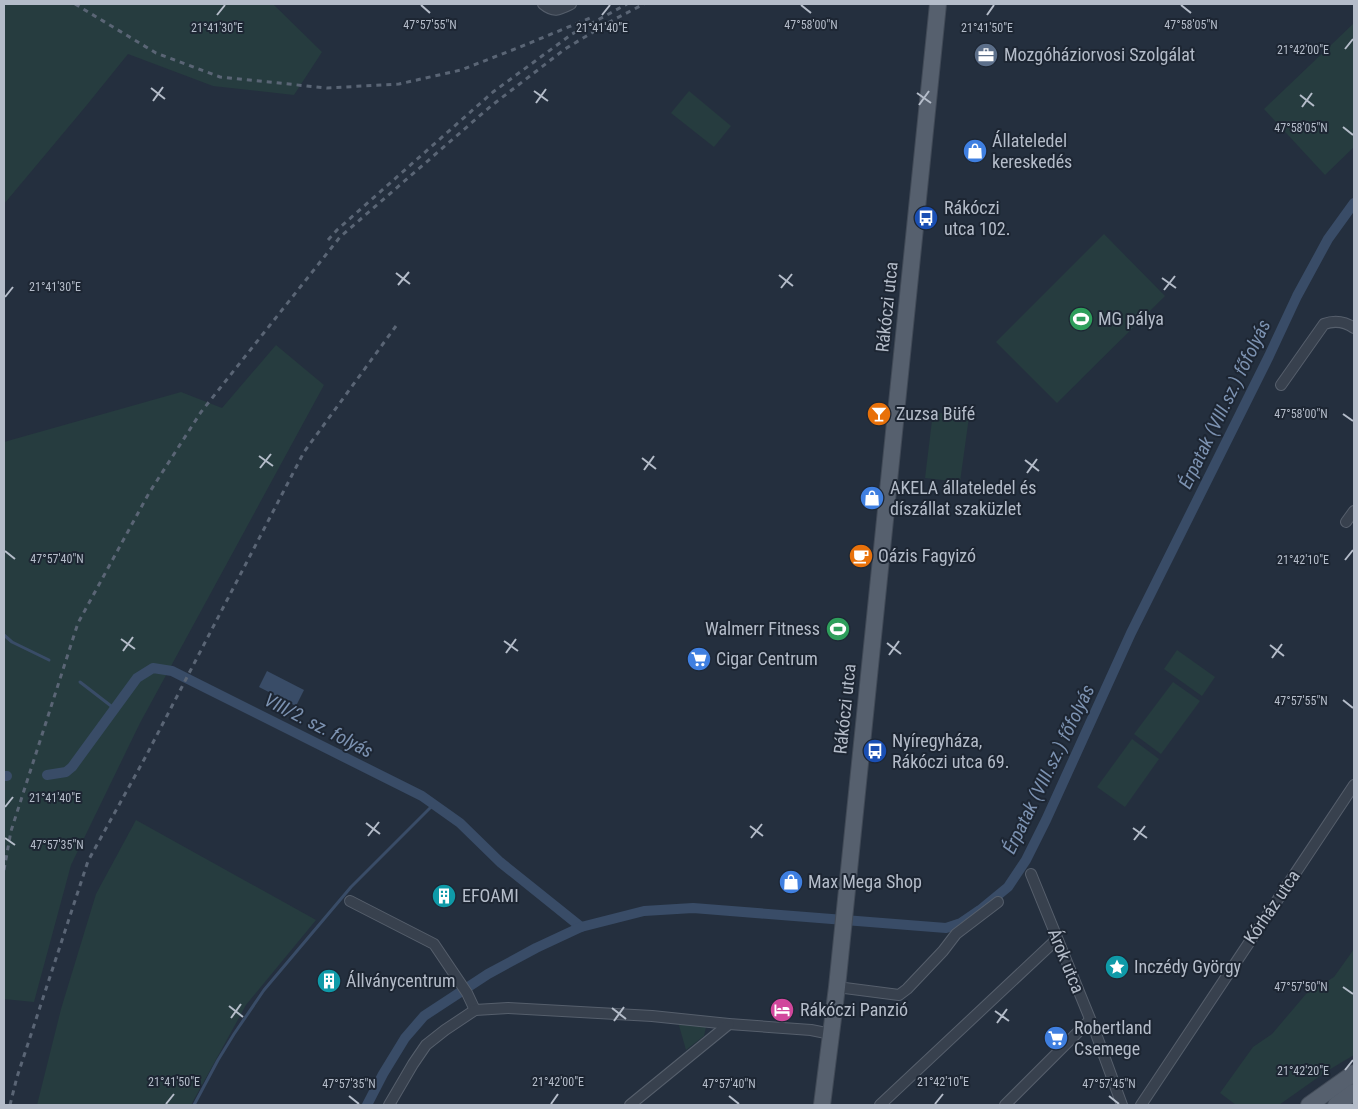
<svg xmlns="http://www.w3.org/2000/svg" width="1358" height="1109" viewBox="0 0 1358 1109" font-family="'Roboto Condensed',sans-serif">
<rect width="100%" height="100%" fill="#242f3e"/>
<g fill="#263c3f">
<path d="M4,4H273L322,52L294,95L213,86L128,54L86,106L4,204Z"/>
<path d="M1354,23V147L1325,175L1264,109Z"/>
<path d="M689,91L731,126L714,147L671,113Z"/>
<path d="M1104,234L1165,296L1057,403L996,342Z"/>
<path d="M276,345L324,385L140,723L71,865L34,1002L4,999V442L181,392L222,408Z"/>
<path d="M933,412L969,417L960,482L925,478Z"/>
<path d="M1177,650L1215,677L1202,696L1164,669Z"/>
<path d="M1173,682L1200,701L1161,754L1134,734Z"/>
<path d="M1132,739L1159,759L1125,807L1097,787Z"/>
<path d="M136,820L316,920L246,1005L191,1105H37L61,1009L96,894Z"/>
<path d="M1354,949V1055L1327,1071L1279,1105H1236L1220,1093L1253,1047L1272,1034L1306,994L1334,977Z"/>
<path d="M678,1022L706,1027L704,1036L686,1050Z"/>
</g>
<path fill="#394c67" d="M267,671L304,690L296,706L259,687Z"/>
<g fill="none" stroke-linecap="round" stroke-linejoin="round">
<g stroke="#394c67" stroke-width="3">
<path d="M4,635L12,642L49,660"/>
<path d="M80,682L115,709"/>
<path d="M194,1105L218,1060L234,1034L264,990L351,887L434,804"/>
</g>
<g stroke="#394c67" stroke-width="10">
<path d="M47,775L66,772L72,767L137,678L153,668L172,671L422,796L460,823L500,862L581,927"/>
<path d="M4,776H7"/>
<path d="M367,1105L383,1074L405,1038L424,1016L488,974L536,948L581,927L644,911L693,908L946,928L961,923L980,910L1008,887L1026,860L1046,820L1131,633L1269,356L1297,296L1328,239L1354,203"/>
</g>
<g stroke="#565f6c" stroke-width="12">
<g id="street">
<path d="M543,4C554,13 559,10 571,4"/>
<path d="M1281,385L1324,324C1335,320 1344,321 1354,328"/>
<path d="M1346,522L1354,511"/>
<path d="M1031,874L1095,1031L1122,1105"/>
<path d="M350,901L434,944L467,993L475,1010"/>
<path d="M837,987L899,995L907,989L943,951L956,934L998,902"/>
<path d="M389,1105L413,1064L426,1045L445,1030L475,1010L508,1008L652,1016L729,1024L811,1030L831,1034"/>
<path d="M630,1105L729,1024"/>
<path d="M880,1105L1057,939"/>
<path d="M1005,1105L1090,1020"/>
<path d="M1141,1105L1354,785"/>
</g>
</g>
<g stroke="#414a57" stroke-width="18">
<g id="primary">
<path d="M822,1105L837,987L938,4"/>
<path d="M1309,1105L1354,1073"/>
<path d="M1336,1105L1354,1092"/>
</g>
</g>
<use href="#street" stroke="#38414e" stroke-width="10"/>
<use href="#primary" stroke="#56606e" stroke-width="16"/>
<g stroke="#5a6575" stroke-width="3" stroke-dasharray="5 5" stroke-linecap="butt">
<path d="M75,4L156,53L220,77L327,88L399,84L461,70L520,47L590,18"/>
<path d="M328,240L337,230L493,92L572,34L627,4"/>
<path d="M4,870L11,831L78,623L149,493L201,412L340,237L491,106L565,49L613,20L644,4"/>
<path d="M10,1105L17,1077L88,861L146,756L304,452L396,326"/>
</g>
</g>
<path fill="none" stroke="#b4bcc9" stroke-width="2" d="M421,5L430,13M801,5L811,13M1181,5L1191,13M217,15L225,5M602,15L610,5M987,15L994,5M1345,49L1353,39M151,88L165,99M534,91L548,101M917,93L931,103M1300,95L1314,106M153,101L163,87M536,103L546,89M919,105L929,91M1302,107L1312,93M1343,127L1353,135M396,273L410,284M779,275L793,286M1162,278L1176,288M398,285L409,272M781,288L792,274M1164,290L1175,276M5,297L13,287M1343,414L1353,421M259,456L273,466M642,458L656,469M1025,460L1039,471M260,468L271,454M644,470L654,456M1027,473L1037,459M5,551L15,559M1345,560L1353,550M121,639L135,649M504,641L518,651M887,643L901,654M1270,645L1284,656M123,651L133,637M506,653L516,639M889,655L899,641M1272,658L1282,644M1343,700L1353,708M5,807L13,797M366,823L380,834M750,826L763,836M1133,828L1147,838M368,836L379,822M5,838L15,845M751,838L762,824M1134,840L1145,826M1343,987L1353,994M229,1006L243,1017M612,1008L626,1019M995,1011L1009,1021M231,1018L241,1004M614,1021L624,1007M997,1023L1007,1009M1345,1070L1353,1060M349,1096L359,1104M729,1096L739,1104M1109,1096L1119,1104M166,1104L174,1094M551,1104L558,1094M935,1104L943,1094"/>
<defs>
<g id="office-disc" transform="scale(1.25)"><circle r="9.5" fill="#5c6f8a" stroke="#1d2633"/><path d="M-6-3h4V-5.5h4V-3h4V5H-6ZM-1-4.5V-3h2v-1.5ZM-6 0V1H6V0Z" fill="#fff"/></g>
<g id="shop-disc" transform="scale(1.25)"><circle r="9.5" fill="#3f7fe0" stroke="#1d2633"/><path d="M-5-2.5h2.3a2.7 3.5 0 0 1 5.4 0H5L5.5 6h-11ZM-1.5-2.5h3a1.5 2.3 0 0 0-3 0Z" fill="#fff"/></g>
<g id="bus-disc" transform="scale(1.25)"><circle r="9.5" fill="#1a4fb4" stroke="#1d2633"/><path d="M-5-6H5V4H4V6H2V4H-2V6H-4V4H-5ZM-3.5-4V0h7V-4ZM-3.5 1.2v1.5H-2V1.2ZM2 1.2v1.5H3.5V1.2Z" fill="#fff"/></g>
<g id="stadium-disc" transform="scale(1.25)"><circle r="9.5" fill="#2e9e5b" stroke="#1d2633"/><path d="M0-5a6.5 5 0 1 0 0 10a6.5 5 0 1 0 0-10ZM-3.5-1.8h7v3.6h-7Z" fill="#fff"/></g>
<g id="bar-disc" transform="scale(1.25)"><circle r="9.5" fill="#e8710a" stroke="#1d2633"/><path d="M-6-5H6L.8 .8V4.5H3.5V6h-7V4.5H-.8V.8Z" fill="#fff"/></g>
<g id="cafe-disc" transform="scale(1.25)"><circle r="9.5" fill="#e8710a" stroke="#1d2633"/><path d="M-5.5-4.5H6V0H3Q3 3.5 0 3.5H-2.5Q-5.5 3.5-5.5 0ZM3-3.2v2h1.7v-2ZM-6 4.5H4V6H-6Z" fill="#fff"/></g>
<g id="supermarket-disc" transform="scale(1.25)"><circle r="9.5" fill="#3f7fe0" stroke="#1d2633"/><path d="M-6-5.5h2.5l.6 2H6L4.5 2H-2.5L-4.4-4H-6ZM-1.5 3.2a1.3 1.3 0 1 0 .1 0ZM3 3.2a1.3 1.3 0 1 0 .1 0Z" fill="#fff"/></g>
<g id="building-disc" transform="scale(1.25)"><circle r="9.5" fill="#0f9aa8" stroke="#1d2633"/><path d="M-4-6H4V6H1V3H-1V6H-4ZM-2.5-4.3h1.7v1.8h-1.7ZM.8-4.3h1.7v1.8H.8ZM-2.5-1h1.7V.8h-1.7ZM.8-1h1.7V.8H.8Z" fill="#fff"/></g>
<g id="sight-disc" transform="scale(1.25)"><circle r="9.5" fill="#0f9aa8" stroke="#1d2633"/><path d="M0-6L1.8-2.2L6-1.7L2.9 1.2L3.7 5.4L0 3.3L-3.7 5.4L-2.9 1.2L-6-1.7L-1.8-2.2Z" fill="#fff"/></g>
<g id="hotel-disc" transform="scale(1.25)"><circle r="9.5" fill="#d1479c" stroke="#1d2633"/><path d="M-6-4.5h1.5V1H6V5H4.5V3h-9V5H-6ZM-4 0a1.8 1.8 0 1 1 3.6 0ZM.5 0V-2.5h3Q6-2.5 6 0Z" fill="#fff"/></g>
</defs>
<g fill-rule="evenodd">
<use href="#office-disc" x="986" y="55"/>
<use href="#shop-disc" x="975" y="151"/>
<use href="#bus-disc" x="926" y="218"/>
<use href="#stadium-disc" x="1081" y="319"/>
<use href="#bar-disc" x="879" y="414"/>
<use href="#shop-disc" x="872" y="498"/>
<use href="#cafe-disc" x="861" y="556"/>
<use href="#stadium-disc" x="838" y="629"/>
<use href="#supermarket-disc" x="699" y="659"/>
<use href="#bus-disc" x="875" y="751"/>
<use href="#shop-disc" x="791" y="882"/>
<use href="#building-disc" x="444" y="896"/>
<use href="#sight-disc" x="1117" y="967"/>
<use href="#building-disc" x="329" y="981"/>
<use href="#hotel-disc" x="782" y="1010"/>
<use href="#supermarket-disc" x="1056" y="1038"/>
</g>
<g text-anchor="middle" stroke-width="4" stroke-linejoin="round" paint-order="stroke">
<g font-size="18" fill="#b4bcc9" stroke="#1d2633" text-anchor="start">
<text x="1004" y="61">Mozgóháziorvosi Szolgálat</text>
<text x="992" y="147">Állateledel<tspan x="992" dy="21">kereskedés</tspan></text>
<text x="944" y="214">Rákóczi<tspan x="944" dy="21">utca 102.</tspan></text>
<text x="1098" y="325">MG pálya</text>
<text x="896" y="420">Zuzsa Büfé</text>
<text x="890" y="494">AKELA állateledel és<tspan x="890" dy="21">díszállat szaküzlet</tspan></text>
<text x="878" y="562">Oázis Fagyizó</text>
<text x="820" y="635" text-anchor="end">Walmerr Fitness</text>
<text x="716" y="665">Cigar Centrum</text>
<text x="892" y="747">Nyíregyháza,<tspan x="892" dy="21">Rákóczi utca 69.</tspan></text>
<text x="808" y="888">Max Mega Shop</text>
<text x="462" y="902">EFOAMI</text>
<text x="1134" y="973">Inczédy György</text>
<text x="346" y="987">Állványcentrum</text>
<text x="800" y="1016">Rákóczi Panzió</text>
<text x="1074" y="1034">Robertland<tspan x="1074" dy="21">Csemege</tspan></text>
</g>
<g font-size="18" fill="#b4bcc9" stroke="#1d2633">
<text transform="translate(887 307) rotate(-84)" y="6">Rákóczi utca</text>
<text transform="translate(845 709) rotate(-84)" y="6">Rákóczi utca</text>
<text transform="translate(1272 907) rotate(-56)" y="6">Kórház utca</text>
<text transform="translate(1066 961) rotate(68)" y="6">Árok utca</text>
</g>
<g font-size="19" font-style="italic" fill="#7c92b1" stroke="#1d2633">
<text transform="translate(1224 404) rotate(-64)" y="7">Érpatak (VIII.sz.) főfolyás</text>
<text transform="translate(319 725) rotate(27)" y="7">VIII/2. sz. folyás</text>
<text transform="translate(1048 769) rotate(-64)" y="7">Érpatak (VIII.sz.) főfolyás</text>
</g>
</g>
<g font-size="12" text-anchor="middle" fill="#b4bcc9" stroke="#1d2633" stroke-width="4" stroke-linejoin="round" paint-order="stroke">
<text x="1191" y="29">47°58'05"N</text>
<text x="430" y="29">47°57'55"N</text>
<text x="811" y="29">47°58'00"N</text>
<text x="217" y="32">21°41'30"E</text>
<text x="602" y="32">21°41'40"E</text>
<text x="987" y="32">21°41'50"E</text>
<text x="1303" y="54">21°42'00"E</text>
<text x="1301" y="132">47°58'05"N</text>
<text x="55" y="291">21°41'30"E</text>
<text x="1301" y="418">47°58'00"N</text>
<text x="57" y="563">47°57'40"N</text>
<text x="1303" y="564">21°42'10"E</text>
<text x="1301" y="705">47°57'55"N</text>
<text x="55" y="802">21°41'40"E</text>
<text x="57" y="849">47°57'35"N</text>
<text x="1301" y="991">47°57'50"N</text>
<text x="1303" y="1075">21°42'20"E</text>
<text x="174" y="1086">21°41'50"E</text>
<text x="558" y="1086">21°42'00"E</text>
<text x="943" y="1086">21°42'10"E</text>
<text x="349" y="1088">47°57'35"N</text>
<text x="729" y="1088">47°57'40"N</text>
<text x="1109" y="1088">47°57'45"N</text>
</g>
<rect width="1358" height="1109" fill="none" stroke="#b4bcc9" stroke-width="10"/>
</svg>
